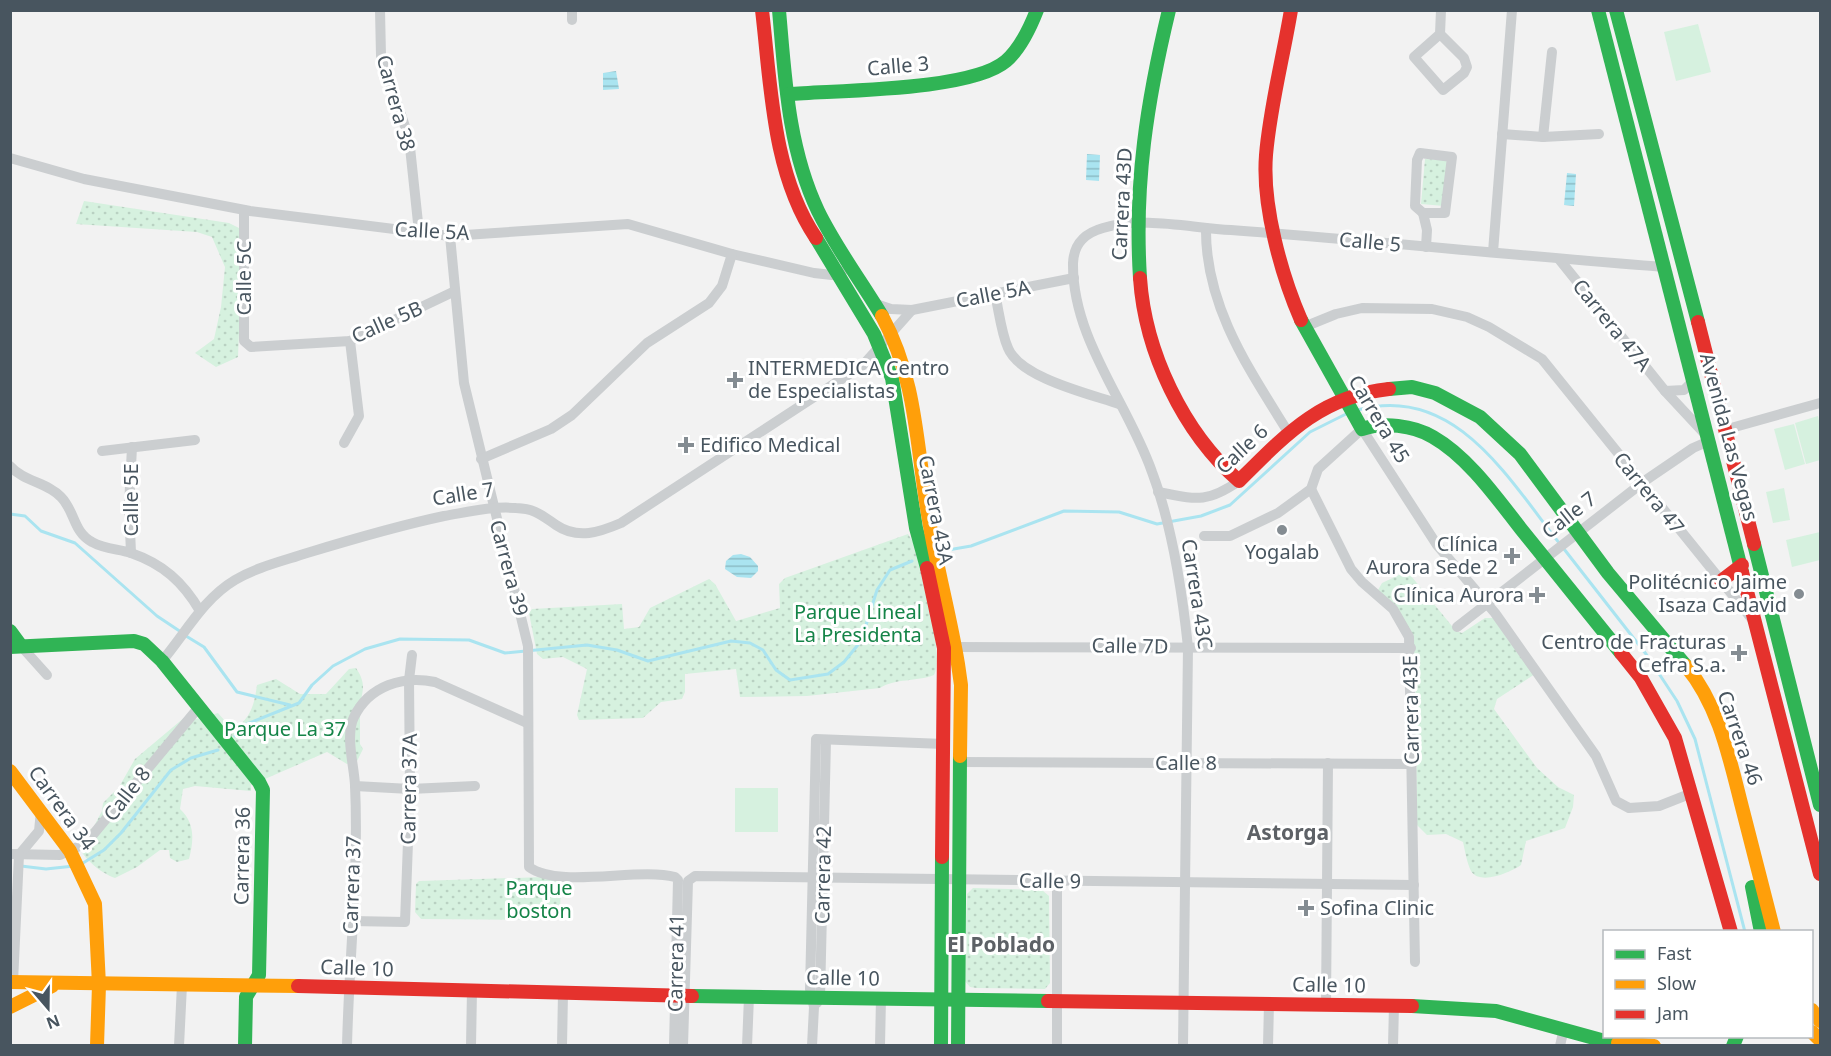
<svg xmlns="http://www.w3.org/2000/svg" width="1831" height="1056" viewBox="0 0 1831 1056" font-family="'Noto Sans',sans-serif">
<defs>
<pattern id="park-dots" width="8" height="8" patternUnits="userSpaceOnUse" patternTransform="scale(1.5)"><rect width="8" height="8" fill="#d6f1df"/><path d="M2 2h.1M6 6h.1" fill="none" stroke="#b9d1c2" stroke-width="1.8" stroke-linecap="round"/></pattern>
<pattern id="water-rules" width="6" height="5" patternUnits="userSpaceOnUse" patternTransform="scale(1.5)"><rect width="6" height="5" fill="#aae4f0"/><path d="M0 2.5h6" fill="none" stroke="#8cbcc6"/></pattern>
</defs>
<rect width="100%" height="100%" fill="#f2f2f2"/>
<g fill="#d6f1df">
<path d="M1698,24L1711,72L1676,81L1664,32Z"/>
<path d="M1818,416L1820,426V460L1806,464L1795,423Z"/>
<path d="M1794,424L1805,464L1785,470L1774,429Z"/>
<path d="M1784,488L1790,520L1773,523L1766,492Z"/>
<path d="M1820,532V560L1792,567L1786,540Z"/>
<rect x="735" y="788" width="43" height="44"/>
</g>
<g fill="url(#park-dots)">
<path d="M1425,159L1447,160L1444,206L1421,204Z"/>
<path d="M84,201L229,223L239,228L242,255L238,357L216,367L195,353L214,339L221,307L225,267L212,237L197,232L76,224Z"/>
<path d="M908,534L915,545C921,571 945,655 934,675C916,682 896,678 880,688L807,696L740,697L736,669L685,674V692L682,699L661,702L643,718L579,720L577,715L587,669L563,657L543,659L537,654L529,613L532,609L622,604L624,629L639,627L650,608L709,579L715,584L736,621L780,608L779,584L785,578Z"/>
<path d="M1407,571L1456,631L1462,633L1485,618H1493L1535,674L1497,699L1494,709L1537,768L1558,787L1574,795L1573,807L1565,828L1526,841L1521,865C1511,872 1480,886 1471,871C1467,863 1465,851 1463,842L1446,834L1427,835L1417,825L1415,657L1407,630L1378,590L1382,583Z"/>
<path d="M356,668C368,686 361,691 360,710C360,721 360,733 360,744L363,749L357,761L347,764L327,752L251,785V791L195,786L183,789L180,809C195,823 194,840 189,859L177,862L170,858L169,850H160L137,867L115,878C100,873 73,852 78,834L93,828L102,811L103,803L119,787L135,759L185,717L196,719L218,713L233,730C251,718 254,706 257,685L276,679L300,694H326L349,669Z"/>
<path d="M543,877L561,881L560,914L552,920L421,919L415,912L416,884L419,881Z"/>
<path d="M973,888L1042,890L1049,896L1050,983L1045,989L976,988L970,987L964,980L967,894Z"/>
</g>
<g fill="url(#water-rules)">
<path d="M616,71L619,89L603,90V73Z"/>
<path d="M1087,154L1100,155L1099,181L1086,180Z"/>
<path d="M1567,173L1576,174L1574,206L1564,205Z"/>
<path d="M741,554L750,557L758,566V571L751,578L737,577L725,569L726,561L733,555Z"/>
</g>
<g fill="none" stroke-linecap="round" stroke-linejoin="round">
<g stroke="#aae4f0" stroke-width="3">
<path d="M1358,410C1455,383 1509,480 1560,544"/>
<path d="M10,514L25,516L41,531L75,543L157,616L181,632"/>
<path d="M1564,549L1646,654L1677,701L1695,739L1745,932"/>
<path d="M948,550L971,546L1064,511L1119,512L1157,524L1201,516L1230,505L1310,432L1346,414"/>
<path d="M186,636L204,647L237,692L290,705"/>
<path d="M235,736L247,724L299,703L312,685L333,666L365,649L400,639L469,640L505,653L587,645L617,650L648,661L731,641L750,643L763,650L776,670L790,680L828,674L844,662L861,641L877,590L890,570L912,561"/>
<path d="M83,863L104,850L121,833L171,770L191,758L218,750"/>
<path d="M21,866L46,869L74,866"/>
</g>
<g stroke="#cbced0" stroke-width="10">
<path d="M380,10L381,56L409,138L419,232"/>
<path d="M572,10V20"/>
<path d="M1440,34L1414,57L1443,90L1464,73L1467,67L1464,58L1440,34L1441,10"/>
<path d="M1502,134L1543,137L1599,134"/>
<path d="M1543,137L1552,52"/>
<path d="M1420,153L1452,157L1445,213H1423L1415,206L1417,160Z"/>
<path d="M10,158L84,179L250,211L450,236L628,224L732,254L814,273L832,275L843,271"/>
<path d="M244,210V341L251,347L350,341L455,291"/>
<path d="M1423,213L1427,230L1426,247"/>
<path d="M1206,228C1205,306 1249,369 1288,432"/>
<path d="M450,236L464,383L528,646L529,867C559,889 639,867 675,877L678,880L674,1046"/>
<path d="M1493,252L1512,10"/>
<path d="M1559,259L1665,391L1705,434"/>
<path d="M995,294C999,311 1001,332 1008,348C1020,378 1090,394 1119,404"/>
<path d="M873,303L891,309L912,310L1074,278"/>
<path d="M1304,327L1336,314L1362,308L1432,309L1467,317L1489,327L1542,359L1752,619"/>
<path d="M1665,391L1684,390L1694,380"/>
<path d="M1724,430L1820,403"/>
<path d="M344,443L359,416L350,341"/>
<path d="M102,451L195,440"/>
<path d="M481,459L551,429L572,415L647,343L709,303L722,286L732,254"/>
<path d="M10,466C24,482 47,482 61,497C75,511 73,532 92,542C104,549 118,549 131,553C163,564 183,582 200,611"/>
<path d="M1311,489L1351,569L1362,582L1393,609L1409,637L1415,962"/>
<path d="M1158,492C1195,499 1206,504 1239,481"/>
<path d="M1204,536H1230L1278,513L1311,489L1318,469L1362,429L1437,545L1495,613L1596,756L1616,801L1629,808L1659,806L1692,793"/>
<path d="M131,553L129,506L132,447"/>
<path d="M1457,627L1646,480L1693,448L1709,441"/>
<path d="M21,646L47,675"/>
<path d="M957,647L1411,648"/>
<path d="M162,661C185,634 203,599 235,580C257,567 283,561 307,553C353,539 397,526 444,516C468,512 491,506 516,508C536,509 541,515 556,525C578,540 600,532 621,523L863,365L912,310"/>
<path d="M960,762L1412,764"/>
<path d="M355,786L410,789L475,786"/>
<path d="M10,854L60,855L86,843L199,707"/>
<path d="M19,855L39,831L41,811"/>
<path d="M352,921L405,922L410,789L409,680L412,655"/>
<path d="M13,982L19,855"/>
<path d="M817,1003L820,998L826,740"/>
<path d="M1326,1005L1328,763"/>
<path d="M179,1046L182,985"/>
<path d="M347,1046C349,959 359,871 355,785C354,765 345,735 354,717C369,686 403,675 435,682L527,723"/>
<path d="M471,1046L472,990"/>
<path d="M562,1046L563,993"/>
<path d="M683,1046L688,881L695,876L1414,885"/>
<path d="M747,1046L749,997"/>
<path d="M812,1046L814,1007L810,989L816,739L944,744"/>
<path d="M880,1046L881,998"/>
<path d="M1057,1046V882"/>
<path d="M1183,1046L1188,647C1182,590 1172,525 1152,472C1128,403 1072,339 1073,263C1074,243 1085,233 1103,228C1143,216 1191,228 1231,230C1375,241 1519,256 1664,267"/>
<path d="M1268,1046L1269,1003"/>
<path d="M1393,1046L1394,1005"/>
<path d="M1560,1046L1564,1028"/>
</g>
<g stroke="#30b455" stroke-width="14">
<path d="M779,10C785,78 788,148 818,211C836,248 861,281 882,316"/>
<path d="M1598,10L1742,572"/>
<path d="M1616,10L1698,322"/>
<path d="M789,94C838,90 971,91 1006,61C1021,48 1030,28 1037,10"/>
<path d="M816,238L874,334L892,378L916,528L927,568"/>
<path d="M1140,278C1134,184 1147,101 1169,10"/>
<path d="M1301,320L1362,429C1383,422 1413,425 1433,437C1468,457 1496,497 1521,529C1554,570 1588,612 1621,653"/>
<path d="M1389,389L1412,387L1435,393L1480,417L1520,454L1608,573L1686,666"/>
<path d="M1754,544L1820,805"/>
<path d="M10,631L21,646"/>
<path d="M10,647L134,641L144,644L162,661L259,782L263,790L259,975L246,997L245,1046"/>
<path d="M1752,887L1761,932"/>
<path d="M692,996L1048,1001"/>
<path d="M1412,1006L1496,1011L1623,1046"/>
<path d="M941,1046L942,857"/>
<path d="M958,1046L960,756"/>
<path d="M1733,1046L1737,1036"/>
</g>
<g stroke="#ff9f0a" stroke-width="14">
<path d="M882,316C918,383 916,448 929,520C937,569 950,616 958,664L961,685L960,756"/>
<path d="M1686,666C1720,707 1730,761 1743,811C1753,851 1764,892 1774,932"/>
<path d="M10,771L70,851L95,904L99,985L97,1046"/>
<path d="M10,982L298,986"/>
<path d="M10,1007L52,986"/>
<path d="M1812,1010L1820,1021"/>
<path d="M1812,1032L1820,1040"/>
<path d="M1618,1043L1654,1046"/>
</g>
<g stroke="#e5322d" stroke-width="14">
<path d="M762,10C771,85 772,173 816,238"/>
<path d="M1291,10C1283,58 1270,107 1266,155C1262,205 1281,274 1301,320"/>
<path d="M1140,278C1145,352 1183,432 1239,481C1285,435 1321,396 1389,389"/>
<path d="M1698,322L1754,544"/>
<path d="M927,568L944,648L942,857"/>
<path d="M1742,572L1820,874"/>
<path d="M1721,581L1742,565"/>
<path d="M1621,653L1641,678L1675,738L1731,932"/>
<path d="M298,986L692,996"/>
<path d="M1048,1001L1412,1006"/>
</g>
</g>
<g fill="#848c92" stroke="#fff" stroke-width="2">
<path d="M732 371h6v6h6v6h-6v6h-6v-6h-6v-6h6z"/>
<path d="M683 436h6v6h6v6h-6v6h-6v-6h-6v-6h6z"/>
<circle cx="1282" cy="530" r="6"/>
<path d="M1509 547h6v6h6v6h-6v6h-6v-6h-6v-6h6z"/>
<circle cx="1799" cy="594" r="6"/>
<path d="M1534 586h6v6h6v6h-6v6h-6v-6h-6v-6h6z"/>
<path d="M1736 644h6v6h6v6h-6v6h-6v-6h-6v-6h6z"/>
<path d="M1303 899h6v6h6v6h-6v6h-6v-6h-6v-6h6z"/>
</g>
<g text-anchor="middle" stroke-width="6" stroke-linejoin="round" paint-order="stroke">
<g font-size="20" fill="#48555f" stroke="#fff">
<text transform="translate(898 66) rotate(-5)" y="7">Calle 3</text>
<text transform="translate(396 103) rotate(75)" y="7">Carrera 38</text>
<text transform="translate(1122 204) rotate(-87)" y="7">Carrera 43D</text>
<text transform="translate(432 231) rotate(3)" y="7">Calle 5A</text>
<text transform="translate(1370 242) rotate(5)" y="7">Calle 5</text>
<text transform="translate(244 278) rotate(-90)" y="7">Calle 5C</text>
<text transform="translate(993 294) rotate(-11)" y="7">Calle 5A</text>
<text transform="translate(387 322) rotate(-24)" y="7">Calle 5B</text>
<text transform="translate(1612 325) rotate(51)" y="7">Carrera 47A</text>
<text transform="translate(1379 419) rotate(59)" y="7">Carrera 45</text>
<text transform="translate(1729 437) rotate(75)" y="7">Avenida Las Vegas</text>
<text transform="translate(1242 449) rotate(-43)" y="7">Calle 6</text>
<text transform="translate(1649 493) rotate(51)" y="7">Carrera 47</text>
<text transform="translate(463 494) rotate(-9)" y="7">Calle 7</text>
<text transform="translate(131 500) rotate(-90)" y="7">Calle 5E</text>
<text transform="translate(936 510) rotate(79)" y="7">Carrera 43A</text>
<text transform="translate(1569 515) rotate(-38)" y="7">Calle 7</text>
<text transform="translate(509 568) rotate(75)" y="7">Carrera 39</text>
<text transform="translate(1197 594) rotate(81)" y="7">Carrera 43C</text>
<text transform="translate(1130 646) rotate(1)" y="7">Calle 7D</text>
<text transform="translate(1411 710) rotate(-91)" y="7">Carrera 43E</text>
<text transform="translate(1740 738) rotate(71)" y="7">Carrera 46</text>
<text x="1186" y="770">Calle 8</text>
<text transform="translate(409 789) rotate(-89)" y="7">Carrera 37A</text>
<text transform="translate(127 794) rotate(-52)" y="7">Calle 8</text>
<text transform="translate(62 808) rotate(54)" y="7">Carrera 34</text>
<text transform="translate(242 856) rotate(-89)" y="7">Carrera 36</text>
<text transform="translate(823 875) rotate(-89)" y="7">Carrera 42</text>
<text transform="translate(1050 881) rotate(1)" y="7">Calle 9</text>
<text transform="translate(352 885) rotate(-88)" y="7">Carrera 37</text>
<text transform="translate(676 963) rotate(-89)" y="7">Carrera 41</text>
<text transform="translate(357 968) rotate(2)" y="7">Calle 10</text>
<text transform="translate(843 978) rotate(1)" y="7">Calle 10</text>
<text transform="translate(1329 985) rotate(1)" y="7">Calle 10</text>
</g>
<g font-size="20" fill="#48555f" stroke="#fff" text-anchor="end">
<text x="748" y="375" text-anchor="start">INTERMEDICA Centro<tspan x="748" dy="23">de Especialistas</tspan></text>
<text x="700" y="452" text-anchor="start">Edifico Medical</text>
<text x="1498" y="551">Clínica<tspan x="1498" dy="23">Aurora Sede 2</tspan></text>
<text x="1282" y="559" text-anchor="middle">Yogalab</text>
<text x="1787" y="589">Politécnico Jaime<tspan x="1787" dy="23">Isaza Cadavid</tspan></text>
<text x="1524" y="602">Clínica Aurora</text>
<text x="1726" y="649">Centro de Fracturas<tspan x="1726" dy="23">Cefra S.a.</tspan></text>
<text x="1320" y="915" text-anchor="start">Sofina Clinic</text>
</g>
<g font-size="20" fill="#158448" stroke="#fff">
<text x="858" y="619">Parque Lineal<tspan x="858" dy="23">La Presidenta</tspan></text>
<text x="285" y="736">Parque La 37</text>
<text x="539" y="895">Parque<tspan x="539" dy="23">boston</tspan></text>
</g>
<g font-size="21" font-weight="bold" fill="#5d6166" stroke="#fff">
<text x="1288" y="840">Astorga</text>
<text x="1001" y="952">El Poblado</text>
</g>
</g>
<rect width="1831" height="1056" fill="none" stroke="#48555f" stroke-width="24"/>
<rect x="1603" y="930" width="210" height="108" fill="#ffffff" stroke="#b6bbbf" stroke-width="1.5"/>
<rect x="1615" y="950" width="30" height="9" fill="#30b455" stroke="#b6bbbf" stroke-width="1.5"/>
<text x="1657" y="960" font-size="18" fill="#48555f">Fast</text>
<rect x="1615" y="980" width="30" height="9" fill="#ff9f0a" stroke="#b6bbbf" stroke-width="1.5"/>
<text x="1657" y="990" font-size="18" fill="#48555f">Slow</text>
<rect x="1615" y="1010" width="30" height="9" fill="#e5322d" stroke="#b6bbbf" stroke-width="1.5"/>
<text x="1657" y="1020" font-size="18" fill="#48555f">Jam</text>
<g transform="translate(48 1008) rotate(160)" stroke="#ffffff" stroke-width="4.5" paint-order="stroke">
<path d="M0-4.5L10 22L0 15L-10 22Z" fill="#48555f"/>
<text y="-9" font-size="16" font-weight="bold" text-anchor="middle" fill="#48555f">N</text>
</g>
</svg>
